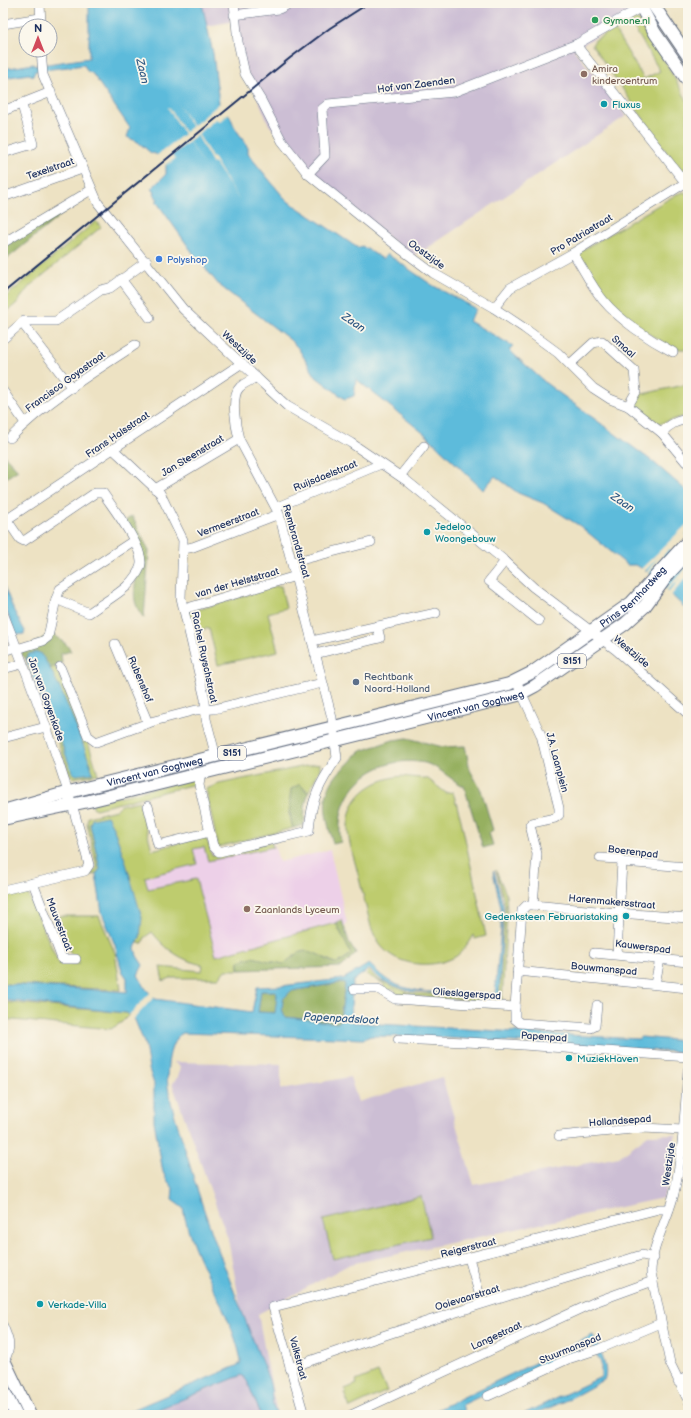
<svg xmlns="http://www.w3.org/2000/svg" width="691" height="1418" viewBox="0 0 691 1418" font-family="'Balsamiq Sans',sans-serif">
<rect width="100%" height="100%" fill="#fbf7ec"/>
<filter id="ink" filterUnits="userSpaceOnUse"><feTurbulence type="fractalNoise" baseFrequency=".025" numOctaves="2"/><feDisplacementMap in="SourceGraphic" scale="8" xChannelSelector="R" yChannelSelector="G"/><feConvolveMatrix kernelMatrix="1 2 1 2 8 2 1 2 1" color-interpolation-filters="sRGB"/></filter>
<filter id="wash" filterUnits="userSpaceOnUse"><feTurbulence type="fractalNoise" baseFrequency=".012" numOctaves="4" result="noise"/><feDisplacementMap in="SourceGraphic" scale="16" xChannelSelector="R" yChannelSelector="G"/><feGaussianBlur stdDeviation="0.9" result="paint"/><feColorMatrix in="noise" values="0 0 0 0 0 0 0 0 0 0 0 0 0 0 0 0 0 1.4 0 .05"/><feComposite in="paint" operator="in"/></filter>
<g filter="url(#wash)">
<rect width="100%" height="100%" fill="#ede2c3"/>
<path fill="#edd0e8" d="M204,840L215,855L274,844L279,862L330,850L347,923L342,931L215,965L155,921L141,877Z"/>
<g fill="#ccbed4">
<path d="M202,3H230V22L207,26Z"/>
<path d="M235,3H631L635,13L574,50L626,116L423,251L411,256L314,175L269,125L238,50Z"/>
<path d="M173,1062L281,1064V1089L350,1077L358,1102L442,1077L474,1185L619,1157L648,1135L675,1134L673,1167L663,1198L350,1264L258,1314L277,1415H145L252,1371L228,1239L172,1083L178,1077L180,1066Z"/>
</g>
<g fill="#becc6e" stroke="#6c7e66">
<path d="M636,19L644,24L688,102V178L674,163L592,45L595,40L614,29L644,79L660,71L630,21Z"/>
<path d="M684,192L688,194V349H674L629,322L613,307L576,254L677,194Z"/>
<path d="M96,221L101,227L29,287L17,303L3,315V299Z"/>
<path d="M688,384V415L659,424L632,404L638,395Z"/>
<path d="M276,586H281L286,608L268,613L278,651L218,665L209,628L189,633L184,614Z"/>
<path d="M26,659L48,718L84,744L49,669L55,666L88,742L98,774L73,778L69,773L52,726L50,724Z"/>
<path d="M320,763V769L308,793L305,788L291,789L289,814L293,828L218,847L206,789L219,784Z"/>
<path d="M401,776L428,779L446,793L453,792L461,820L486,936L475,939L473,935C468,943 462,954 453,958C431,969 397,966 381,946C376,940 374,934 371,927C366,908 362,889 357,870C354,858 349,844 348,831C347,797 370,780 401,776Z"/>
<path d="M196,778L195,784L96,809L93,807L92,803Z"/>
<path d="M139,801L152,850L206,836L212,856L271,842L273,847L208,861L204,847L193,849L197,864L145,877L148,889L196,879L216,956L336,923L351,954L337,964L325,958L294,956L284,964L281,965L252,957L239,961V970H225L219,978H171L163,981L160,967L202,971L203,965C182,961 165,949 152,932L145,937L143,943H137L140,937L130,876L116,835L107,816L90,825L100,869L96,874L92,875V873L97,868L87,823L88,817L116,810L121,805Z"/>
<path d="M496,870L506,894L507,910L502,1002L397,995L394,988L386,991L384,990V984L366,974L369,971L379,980L410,993L499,997L505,906Z"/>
<path d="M21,891L27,892L59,964H80L70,952L58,916H99L115,953L121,990L3,984V895Z"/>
<path d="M3,1002L127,1013L129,1015L122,1022L111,1029L3,1019Z"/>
<path d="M421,1196L431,1237L333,1259L323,1220Z"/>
<path d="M378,1372L387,1391L350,1408L344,1393L346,1392L345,1389L357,1384L356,1381Z"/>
</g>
<g fill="#96b061" stroke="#587060">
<path d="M73,205L3,262V246Z"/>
<path d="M3,454L18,470L3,480Z"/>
<path d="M132,516L149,551L144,618C126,597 139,582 137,561C136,548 129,534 125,521Z"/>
<path d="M51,633L66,644L71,651L61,654L62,663L49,669L40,653L29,654L26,659L21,654L23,650Z"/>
<path d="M407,738L443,747L465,746L470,770L481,790L493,830L489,833L493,845L483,848L464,786C450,780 440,767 425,763C375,753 332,791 341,842L333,844C327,818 318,800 336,776C341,769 351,763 355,755L358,754V752L393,740Z"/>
<path d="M298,785H301L308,793L305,807L304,825L293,828C289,814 289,804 291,789Z"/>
<path d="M342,920L349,942L356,953L342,967L239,970V961L252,957L284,964C301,949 306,947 326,959C330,961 334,964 338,963C342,962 347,957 351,954L336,923Z"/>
<path d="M344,982L345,986L340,1021L337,1023L285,1017L282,1009L283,998L291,991Z"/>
<path d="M261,991H276L277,996L276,1013L258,1012Z"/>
</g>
<g fill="#5dbbdb" stroke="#3c759c" fill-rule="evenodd">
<path d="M89,3H202L213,53L219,103L230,116L234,126L248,148V154L286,200L358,248L362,246L383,259L387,254L432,285L476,309L469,321L513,346L509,350L547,384L652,461L688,492V611L648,572L636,565H627L580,526L543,503L518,493L495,476L483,490L427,436L356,379L354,396L345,399L316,377L298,348L289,339L219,285L195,256L156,201L158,200L154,194L155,192L151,189L166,174V165L156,154L151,153L138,142L127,137L130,128L92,73L88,72L84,65L35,71L33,76L29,74L3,78V69L34,64V66L89,58Z"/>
<path d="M3,583L14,611L25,631L24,634L16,635L3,603Z"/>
<path d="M38,652C52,660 87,753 93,773L76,775L72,772L54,723L48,718L26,659L29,654Z"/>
<path d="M107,816L113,827L125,860L142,918L140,937L135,948L137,956L143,965L138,975L146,989L155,999L252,1012L257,987L281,986L343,979L369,964C377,971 384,979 393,983C420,996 464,993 494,994L495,993L501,928V908L493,872L494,871L503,906L499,995L410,991L395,986L382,980L369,969L353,981L350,1020L352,1022L379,1024L638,1039L641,1037L685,1041L684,1049L681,1052L431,1037L371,1036L363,1039L337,1038L182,1033C168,1042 166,1072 168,1087C171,1107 179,1128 185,1149C207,1228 239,1303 269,1380C273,1392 270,1404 277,1415H261L247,1381L242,1375L144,1415H120L236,1366L240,1364L241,1360C230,1307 192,1261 183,1208L172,1200L173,1188L166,1179L163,1172L154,1121V1084L149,1069L145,1045L135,1020L127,1013L3,1000V984L127,992V978L122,971L115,945L102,913L96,874L100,869L90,824L92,819ZM344,982L345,986L340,1021L337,1023L285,1017L282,1009L283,999L291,991ZM261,991H276L277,996L275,1013L258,1012Z"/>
<path d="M593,1335C598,1348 610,1367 604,1380C583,1391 544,1415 521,1415L601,1377V1363L592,1345H589L462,1405L466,1415H462L460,1411L456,1410L445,1415H426Z"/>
</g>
<g fill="#ede2c3">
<path d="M177,102L193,126L221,102L229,113L220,120L230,114L220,122L216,119L198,134L212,157L211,158L213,157L241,203L215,163L213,164L197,135L189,141L206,168L189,142L172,155L175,159L164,168L173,159L164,166L156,156L184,134L168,108L169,107L185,132L192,127Z"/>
<path d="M688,523V532L685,535L687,536L688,534V575L670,597L667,594L681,578L666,591L664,590L681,574L687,565L669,549L648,575L646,573L658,557L644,572L640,570Z"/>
<path d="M151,992L155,996L133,1020L128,1016Z"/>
</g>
</g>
<g filter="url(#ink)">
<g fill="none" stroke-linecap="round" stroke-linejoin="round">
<g stroke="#646e81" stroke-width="10">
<g id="minor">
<path d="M40,3L41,26"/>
<path d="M234,3L238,42L245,74L261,100L282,141L308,174L402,250L433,273L494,308L524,328L558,353L593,388L610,399L628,406L662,433L686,462"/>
<path d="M234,15L279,9L291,3"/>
<path d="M3,24L40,18"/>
<path d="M577,44L580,50L688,186"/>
<path d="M41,50L43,75L98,203L183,309L287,406L351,443L407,481L505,561L533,587L616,650L688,714"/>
<path d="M3,111L51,92"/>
<path d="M3,153L33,144L22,105"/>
<path d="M308,174L325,156L322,109L328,104L454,92L577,44L645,5"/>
<path d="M3,197L82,169"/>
<path d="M3,243L91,190"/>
<path d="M573,253C583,268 591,286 603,300C619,320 650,340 673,352"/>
<path d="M121,279L150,318"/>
<path d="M494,308L510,288L573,253L685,183"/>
<path d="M22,323L72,388"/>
<path d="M3,339L24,321H56L101,290L110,288L147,261"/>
<path d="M570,364L593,343L602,341L634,370L636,392L628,406"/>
<path d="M3,391L25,423"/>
<path d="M662,433C669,424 677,421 688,419"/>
<path d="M10,438C47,401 92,373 135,345"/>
<path d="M113,449L160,493L183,540L181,598L205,699L206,719L216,757"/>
<path d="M400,476L424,446"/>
<path d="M155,489L239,439"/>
<path d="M277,507L381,464"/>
<path d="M7,520L20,539L24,541L95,493H103C113,508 142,545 141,563C141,570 132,581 127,586C116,596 101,604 89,613L56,599"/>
<path d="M3,522L242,363"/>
<path d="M184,549L193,547L279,514"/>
<path d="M505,561L489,581L539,621"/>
<path d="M293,562L371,542"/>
<path d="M184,609L296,576"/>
<path d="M3,613C36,695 67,779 89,865L85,871L3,890"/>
<path d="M312,641L436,613"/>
<path d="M115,644L148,723"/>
<path d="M17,649L43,641L48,637L56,599L60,589L133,541"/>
<path d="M3,651L17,647"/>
<path d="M315,654L380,638L377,626"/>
<path d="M60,667L88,736L96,742L154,721L196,710L214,709L322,683"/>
<path d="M3,669L22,664"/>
<path d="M3,738L46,727"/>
<path d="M201,773L199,785L213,846L219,852L309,831C311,800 319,784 337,758L332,718L279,514L239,439C236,428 230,396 240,387C245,382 251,381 256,377"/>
<path d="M148,806L158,845L210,832"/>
<path d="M600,858L619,859L622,862L688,867"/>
<path d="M33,883L62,959H76"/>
<path d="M533,905L618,913L688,918"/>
<path d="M594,953L688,962"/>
<path d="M617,954L622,862"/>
<path d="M517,971L688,988"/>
<path d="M655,984L660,959"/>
<path d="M354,989H378L395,999L515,1007V1019L520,1023L591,1028L595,1026L597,1005"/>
<path d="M515,1007L522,910L527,905H533L537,854L530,825L532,823L555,818L559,815V808L541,735L516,681"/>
<path d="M398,1039L509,1044L688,1057"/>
<path d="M688,1070C685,1109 683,1150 675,1189C670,1217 651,1244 651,1273L670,1363L688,1400"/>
<path d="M559,1136L643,1128L683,1130"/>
<path d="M469,1258L482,1303"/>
<path d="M3,1326C9,1340 12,1347 4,1361"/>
<path d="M290,1368C406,1326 524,1291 642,1255L654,1258"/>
<path d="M678,1382L688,1376"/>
<path d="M488,1396L568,1359L599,1349L661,1323"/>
<path d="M304,1415L273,1307L659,1209H669"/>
<path d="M351,1415L595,1302L653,1281"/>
</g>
</g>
<g stroke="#646e81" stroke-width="14">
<g id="major">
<path d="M639,3L655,33L688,81"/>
<path d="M652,3L688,56"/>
<path id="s1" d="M3,811L69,792L509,684L533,672L631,603L688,541"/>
<path id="s2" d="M3,819L89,801L518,695L535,686L625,624L645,606L670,572L688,553"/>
<path d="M3,1358L30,1415"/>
<path d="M3,1389L16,1415"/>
</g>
</g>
<use href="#minor" stroke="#fff" stroke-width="9"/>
<use href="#major" stroke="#fff" stroke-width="12"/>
<path stroke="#1b2f5e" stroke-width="2" d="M3,293L290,58L330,28L369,3"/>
</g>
</g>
<circle fill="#2e9e5b" stroke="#fbf7ec" stroke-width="1.5" cx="595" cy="20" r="4"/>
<g fill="#8d6e63" stroke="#fbf7ec" stroke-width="1.5">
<circle cx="584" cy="74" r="4"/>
<circle cx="247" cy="909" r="4"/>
</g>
<g fill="#0f9aa8" stroke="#fbf7ec" stroke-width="1.5">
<circle cx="604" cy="104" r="4"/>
<circle cx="427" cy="532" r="4"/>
<circle cx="626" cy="916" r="4"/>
<circle cx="569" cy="1058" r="4"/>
<circle cx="40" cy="1304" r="4"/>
</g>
<circle fill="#3f7fe0" stroke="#fbf7ec" stroke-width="1.5" cx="159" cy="259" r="4"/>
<circle fill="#5c6f8a" stroke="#fbf7ec" stroke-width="1.5" cx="356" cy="682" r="4"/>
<g text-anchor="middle" stroke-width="3.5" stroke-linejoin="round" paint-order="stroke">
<g fill="#fbf7ec" stroke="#5e6b89" stroke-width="1">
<rect x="558" y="654" width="28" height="14" rx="3"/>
<rect x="218" y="746" width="28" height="14" rx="3"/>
</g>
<g font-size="9" font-weight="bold" fill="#1b2f5e">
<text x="572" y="664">S151</text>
<text x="232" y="756">S151</text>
</g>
<g font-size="10" fill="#27864d" stroke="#fbf7ec" text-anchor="start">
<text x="603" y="24">Gymone.nl</text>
</g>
<g font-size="10" fill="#785e54" stroke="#fbf7ec" text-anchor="start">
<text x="592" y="72">Amira<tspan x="592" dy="12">kindercentrum</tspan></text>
<text x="255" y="913">Zaanlands Lyceum</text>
</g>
<g font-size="10" fill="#1b2f5e" stroke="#fbf7ec">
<text transform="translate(416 84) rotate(-7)" y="4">Hof van Zaenden</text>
<text transform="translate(50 168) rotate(-19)" y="4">Texelstraat</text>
<text transform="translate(581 234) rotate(-31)" y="4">Pro Patriastraat</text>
<text transform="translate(427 254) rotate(36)" y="4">Oostzijde</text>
<text transform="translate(624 346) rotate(42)" y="4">Smaal</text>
<text transform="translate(240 347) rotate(43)" y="4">Westzijde</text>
<text transform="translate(65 381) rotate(-36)" y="4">Francisco Goyastraat</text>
<text transform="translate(117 434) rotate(-34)" y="4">Frans Halsstraat</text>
<text transform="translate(192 455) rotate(-31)" y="4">Jan Steenstraat</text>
<text transform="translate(325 475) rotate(-22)" y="4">Ruijsdaelstraat</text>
<text transform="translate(228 522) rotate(-21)" y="4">Vermeerstraat</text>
<text transform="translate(297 541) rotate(74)" y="4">Rembrandtstraat</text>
<text transform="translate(237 582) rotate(-16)" y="4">van der Helststraat</text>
<text dy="4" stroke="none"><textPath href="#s1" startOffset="674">Prins Bernhardweg</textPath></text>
<text transform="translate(632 651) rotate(40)" y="4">Westzijde</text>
<text transform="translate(205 657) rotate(78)" y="4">Rachel Ruyschstraat</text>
<text transform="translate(141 679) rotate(67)" y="4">Rubenshof</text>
<text transform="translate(47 699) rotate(70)" y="4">Jan van Goyenkade</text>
<text dy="4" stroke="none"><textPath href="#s2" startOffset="486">Vincent van Goghweg</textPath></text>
<text transform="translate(558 762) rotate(75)" y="4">J.A. Laanplein</text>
<text dy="4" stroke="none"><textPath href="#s1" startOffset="157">Vincent van Goghweg</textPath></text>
<text transform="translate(633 851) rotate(7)" y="4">Boerenpad</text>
<text transform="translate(612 901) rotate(5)" y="4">Harenmakersstraat</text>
<text transform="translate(60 924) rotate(69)" y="4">Mauvestraat</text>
<text transform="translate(643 946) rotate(7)" y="4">Kauwerspad</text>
<text transform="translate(604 968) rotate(5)" y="4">Bouwmanspad</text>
<text transform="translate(467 993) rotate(4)" y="4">Olieslagerspad</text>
<text transform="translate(544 1036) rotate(4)" y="4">Papenpad</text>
<text transform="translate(620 1120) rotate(-4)" y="4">Hollandsepad</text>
<text transform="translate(668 1164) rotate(-82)" y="4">Westzijde</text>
<text transform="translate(468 1247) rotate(-14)" y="4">Reigerstraat</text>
<text transform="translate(467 1297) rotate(-17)" y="4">Ooievaarstraat</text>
<text transform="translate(496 1335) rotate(-25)" y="4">Langestraat</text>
<text transform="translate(570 1348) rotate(-22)" y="4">Stuurmanspad</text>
<text transform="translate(299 1358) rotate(75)" y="4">Valkstraat</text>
</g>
<g font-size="10" fill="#0d838f" stroke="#fbf7ec" text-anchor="start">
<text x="612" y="108">Fluxus</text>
<text x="435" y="530">Jedeloo<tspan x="435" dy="12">Woongebouw</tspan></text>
<text x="618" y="920" text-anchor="end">Gedenksteen Februaristaking</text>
<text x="577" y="1062">MuziekHaven</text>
<text x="48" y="1308">Verkade-Villa</text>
</g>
<g font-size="10" fill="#366cbe" stroke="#fbf7ec" text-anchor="start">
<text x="167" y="263">Polyshop</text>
</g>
<g font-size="10" fill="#4e5e75" stroke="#fbf7ec" text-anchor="start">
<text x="364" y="680">Rechtbank<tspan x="364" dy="12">Noord-Holland</tspan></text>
</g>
<g font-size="11" font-style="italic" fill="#2f5984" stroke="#fbf7ec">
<text transform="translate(143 71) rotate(77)" y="4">Zaan</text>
<text transform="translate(354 322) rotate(34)" y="4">Zaan</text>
<text transform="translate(623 502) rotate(34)" y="4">Zaan</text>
<text transform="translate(341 1018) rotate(3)" y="4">Papenpadsloot</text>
</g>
</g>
<rect width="691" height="1418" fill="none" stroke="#fbf7ec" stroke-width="16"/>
<g transform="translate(38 38)"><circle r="19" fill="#fbf7ec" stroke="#a1a7b3"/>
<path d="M0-3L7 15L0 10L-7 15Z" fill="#d1495b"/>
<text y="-6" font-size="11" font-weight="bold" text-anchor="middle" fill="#1b2f5e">N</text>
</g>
</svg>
